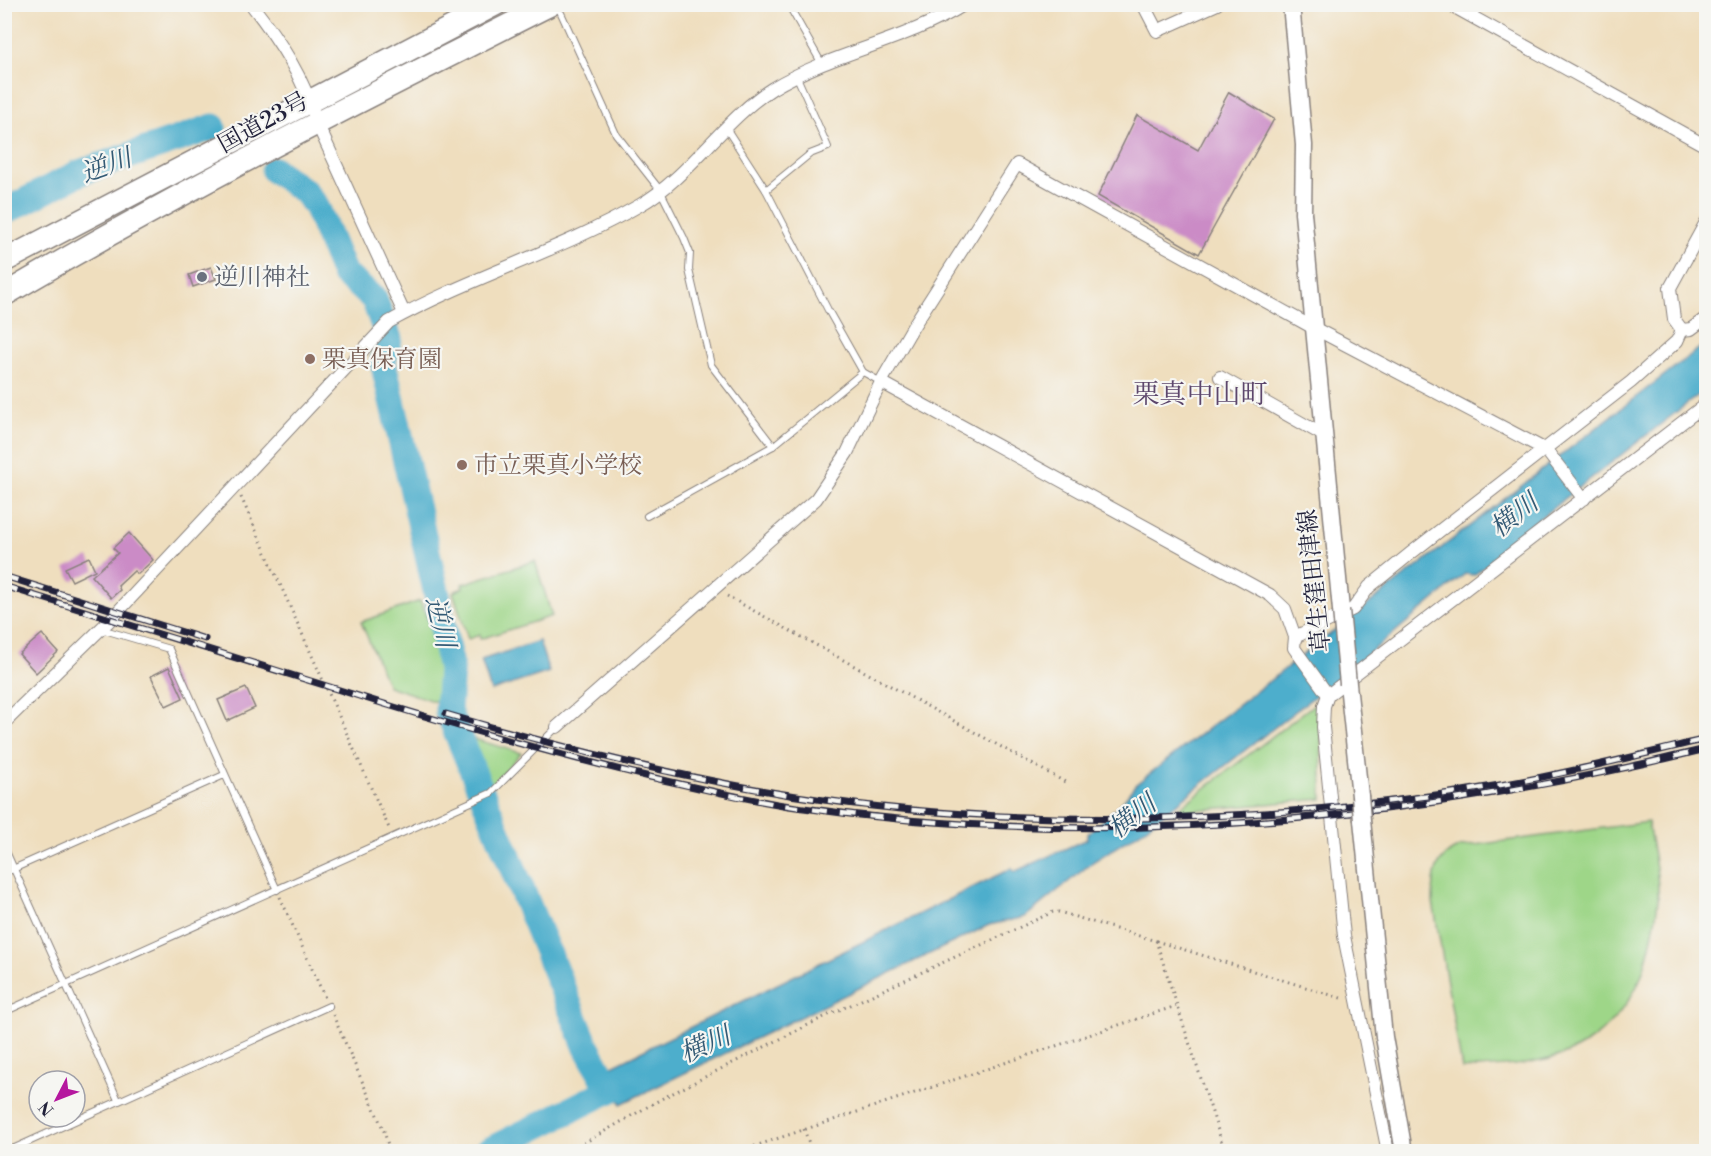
<svg xmlns="http://www.w3.org/2000/svg" width="1711" height="1156" viewBox="0 0 1711 1156" font-family="'Libre Bodoni','Noto Serif JP',serif">
<rect width="100%" height="100%" fill="#f6f6f2"/>
<filter id="ink" filterUnits="userSpaceOnUse"><feTurbulence type="fractalNoise" baseFrequency=".0167" numOctaves="2"/><feDisplacementMap in="SourceGraphic" scale="12" xChannelSelector="R" yChannelSelector="G"/><feConvolveMatrix kernelMatrix="1 2 1 2 8 2 1 2 1" color-interpolation-filters="sRGB"/></filter>
<filter id="wash" filterUnits="userSpaceOnUse"><feTurbulence type="fractalNoise" baseFrequency=".008" numOctaves="4" result="noise"/><feDisplacementMap in="SourceGraphic" scale="24" xChannelSelector="R" yChannelSelector="G"/><feGaussianBlur stdDeviation="1.35" result="paint"/><feColorMatrix in="noise" values="0 0 0 0 0 0 0 0 0 0 0 0 0 0 0 0 0 1.4 0 .05"/><feComposite in="paint" operator="in"/></filter>
<g filter="url(#wash)">
<rect width="100%" height="100%" fill="#efdebe"/>
<g fill="#9ed688" stroke="#607c62" stroke-width="1.5">
<path d="M535,561L552,616L480,639V635L468,639L453,592L463,588L462,584Z"/>
<path d="M420,601C433,634 454,668 442,704L388,686L361,622Z"/>
<path d="M1321,699L1322,799L1174,812Z"/>
<path d="M464,736L521,753L488,790Z"/>
<path d="M1648,822C1651,844 1658,868 1658,890C1659,913 1646,969 1636,988C1626,1007 1605,1032 1587,1043C1552,1066 1503,1066 1462,1069L1433,902C1433,876 1434,858 1460,847Z"/>
</g>
<g fill="#4daecc" stroke="#386884" stroke-width="1.5">
<path d="M1706,343V389L1531,525L1526,533L1474,575L1465,574L1365,657L1140,832L1094,861L1025,917L989,925L621,1104L606,1069L1012,868L1014,872L1087,839V834L1121,804L1135,785Z"/>
<path d="M539,641L549,672L491,691L481,660Z"/>
</g>
<g fill="none" stroke-linecap="round" stroke-linejoin="round">
<g stroke="#4daecc" stroke-width="27">
<path d="M274,170L304,191L316,206L344,274L374,299L389,339L383,362L437,595L451,670L448,711L587,1048L609,1088"/>
<path d="M4,212L79,173L213,127"/>
<path d="M486,1152L646,1072"/>
</g>
</g>
<g id="blocks">
<g fill="#cb8bc6">
<path d="M1229,92L1274,119L1199,254L1098,196L1137,115L1198,150Z"/>
<path d="M211,267L216,279L193,287L189,275Z"/>
<path d="M129,533L153,560L138,574L134,571L118,586L120,590L111,598L92,576L118,553L113,548Z"/>
<path d="M89,557L95,570L72,581L65,568Z"/>
<path d="M42,634L58,652L36,673L19,654Z"/>
<path d="M169,667L183,698L166,706L151,676Z"/>
<path d="M246,688L255,708L227,721L218,700Z"/>
</g>
</g>
</g>
<g filter="url(#ink)">
<use href="#blocks" fill-opacity="0" stroke="#88807c" stroke-width="1.5"/>
<g fill="none" stroke-linecap="round" stroke-linejoin="round">
<g stroke="#88807c" stroke-width="8">
<g id="lane">
<path d="M788,4L822,64"/>
<path d="M561,13L616,134L660,190L684,238L690,253L689,270L711,365L773,446"/>
<path d="M726,128L766,190L828,310L863,372L881,382"/>
<path d="M766,190L810,154L828,147L797,77"/>
<path d="M647,516L773,446L863,372"/>
<path d="M101,629L169,649L277,890"/>
<path d="M4,847L118,1100"/>
<path d="M4,873L224,775"/>
<path d="M4,1012L491,793L557,727"/>
<path d="M6,1152L329,1006"/>
</g>
</g>
<g stroke="#88807c" stroke-width="14">
<g id="street">
<path d="M251,4C280,41 304,78 317,123L404,313"/>
<path d="M1143,4L1157,31L1217,4"/>
<path d="M1449,4L1706,146"/>
<path d="M1706,222L1670,288L1674,319L1682,330L1691,329L1706,318"/>
<path d="M1220,377L1323,435"/>
<path d="M881,382L1270,595L1285,609L1295,637L1294,648L1328,695L1324,706L1323,727L1344,936L1388,1152"/>
<path d="M1295,637L1353,609L1369,587L1411,553L1631,382L1677,341L1682,330"/>
<path d="M1328,695L1706,404"/>
<path d="M4,723L111,619L389,322C470,277 560,251 640,205C689,177 724,119 773,88C833,52 905,42 965,4"/>
<path d="M557,727L816,499L847,453L881,382L914,325L1017,164L1312,327L1546,450L1584,499"/>
</g>
</g>
<g stroke="#88807c" stroke-width="19">
<g id="secondary">
<path d="M1291,4L1304,145L1303,213L1341,610"/>
<path d="M1348,684L1360,796"/>
<path d="M1362,820L1384,1037L1404,1152"/>
</g>
</g>
<g stroke="#88807c" stroke-width="25">
<g id="highway">
<path d="M4,261L496,4"/>
<path d="M4,295C182,190 367,97 551,4"/>
</g>
</g>
<g stroke="#88807c" stroke-width="3" stroke-dasharray="1.5 4.5" stroke-linecap="butt">
<path d="M241,497L389,828"/>
<path d="M727,596L1065,782"/>
<path d="M280,897L325,998"/>
<path d="M1156,941L1344,999"/>
<path d="M333,1015L384,1131L390,1152"/>
<path d="M804,1129L812,1152"/>
<path d="M568,1152L663,1098L820,1019L1053,912H1059L1156,941L1225,1152"/>
<path d="M737,1152L1176,1006"/>
</g>
<use href="#lane" stroke="#fff" stroke-width="6"/>
<use href="#street" stroke="#fff" stroke-width="12"/>
<use href="#secondary" stroke="#fff" stroke-width="16"/>
<use href="#highway" stroke="#fff" stroke-width="22"/>
<g stroke="#22223b" stroke-width="7">
<g id="rail">
<path d="M4,576L205,639"/>
<path d="M4,586C113,620 222,653 330,687C437,721 541,751 650,777C698,788 747,800 796,807C1100,851 1409,822 1706,749"/>
<path d="M446,714C559,747 673,776 790,795C1019,831 1278,824 1506,784C1573,772 1640,755 1706,739"/>
</g>
</g>
<use href="#rail" stroke="#f6f6f2" stroke-width="4.5" stroke-dasharray="14" stroke-linecap="butt"/>
<g stroke="#88807c" stroke-width="19" stroke-linecap="butt">
<g id="secondary-bridge">
<path d="M1341,610L1348,684"/>
<path d="M1360,796L1362,820"/>
</g>
</g>
<use href="#secondary-bridge" stroke="#fff" stroke-width="16"/>
</g>
</g>
<circle fill="#6b7280" stroke="#f6f6f2" stroke-width="2" cx="202" cy="277" r="6"/>
<g fill="#8d6e63" stroke="#f6f6f2" stroke-width="2">
<circle cx="310" cy="359" r="6"/>
<circle cx="462" cy="465" r="6"/>
</g>
<g text-anchor="middle" stroke-width="4.5" stroke-linejoin="round" paint-order="stroke">
<g font-size="24" fill="#22223b" stroke="#f6f6f2">
<text transform="translate(263 122) rotate(-29)" y="8">国道23号</text>
<text transform="translate(1314 581) rotate(-96)" y="8">草生窪田津線</text>
</g>
<g font-size="24" fill="#5b616d" stroke="#f6f6f2" text-anchor="start">
<text x="214" y="285">逆川神社</text>
</g>
<g font-size="24" fill="#785e54" stroke="#f6f6f2" text-anchor="start">
<text x="322" y="367">栗真保育園</text>
<text x="474" y="473">市立栗真小学校</text>
</g>
<g font-size="26" font-style="italic" fill="#335a75" stroke="#f6f6f2">
<text transform="translate(106 165) rotate(-20)" y="9">逆川</text>
<text transform="translate(1514 515) rotate(-38)" y="9">横川</text>
<text transform="translate(441 622) rotate(77)" y="9">逆川</text>
<text transform="translate(1132 816) rotate(-38)" y="9">横川</text>
<text transform="translate(705 1044) rotate(-24)" y="9">横川</text>
</g>
<g font-size="27" fill="#5d476c" stroke="#f6f6f2">
<text x="1200" y="403">栗真中山町</text>
</g>
</g>
<rect width="1711" height="1156" fill="none" stroke="#f6f6f2" stroke-width="24"/>
<g transform="translate(57 1099) rotate(228)"><circle r="28" fill="#f6f6f2" stroke="#a1a1a9" stroke-width="1.5"/>
<path d="M0-4.5L10 22L0 15L-10 22Z" fill="#b5179e"/>
<text y="-9" font-size="16" font-weight="bold" text-anchor="middle" fill="#22223b">N</text>
</g>
</svg>
